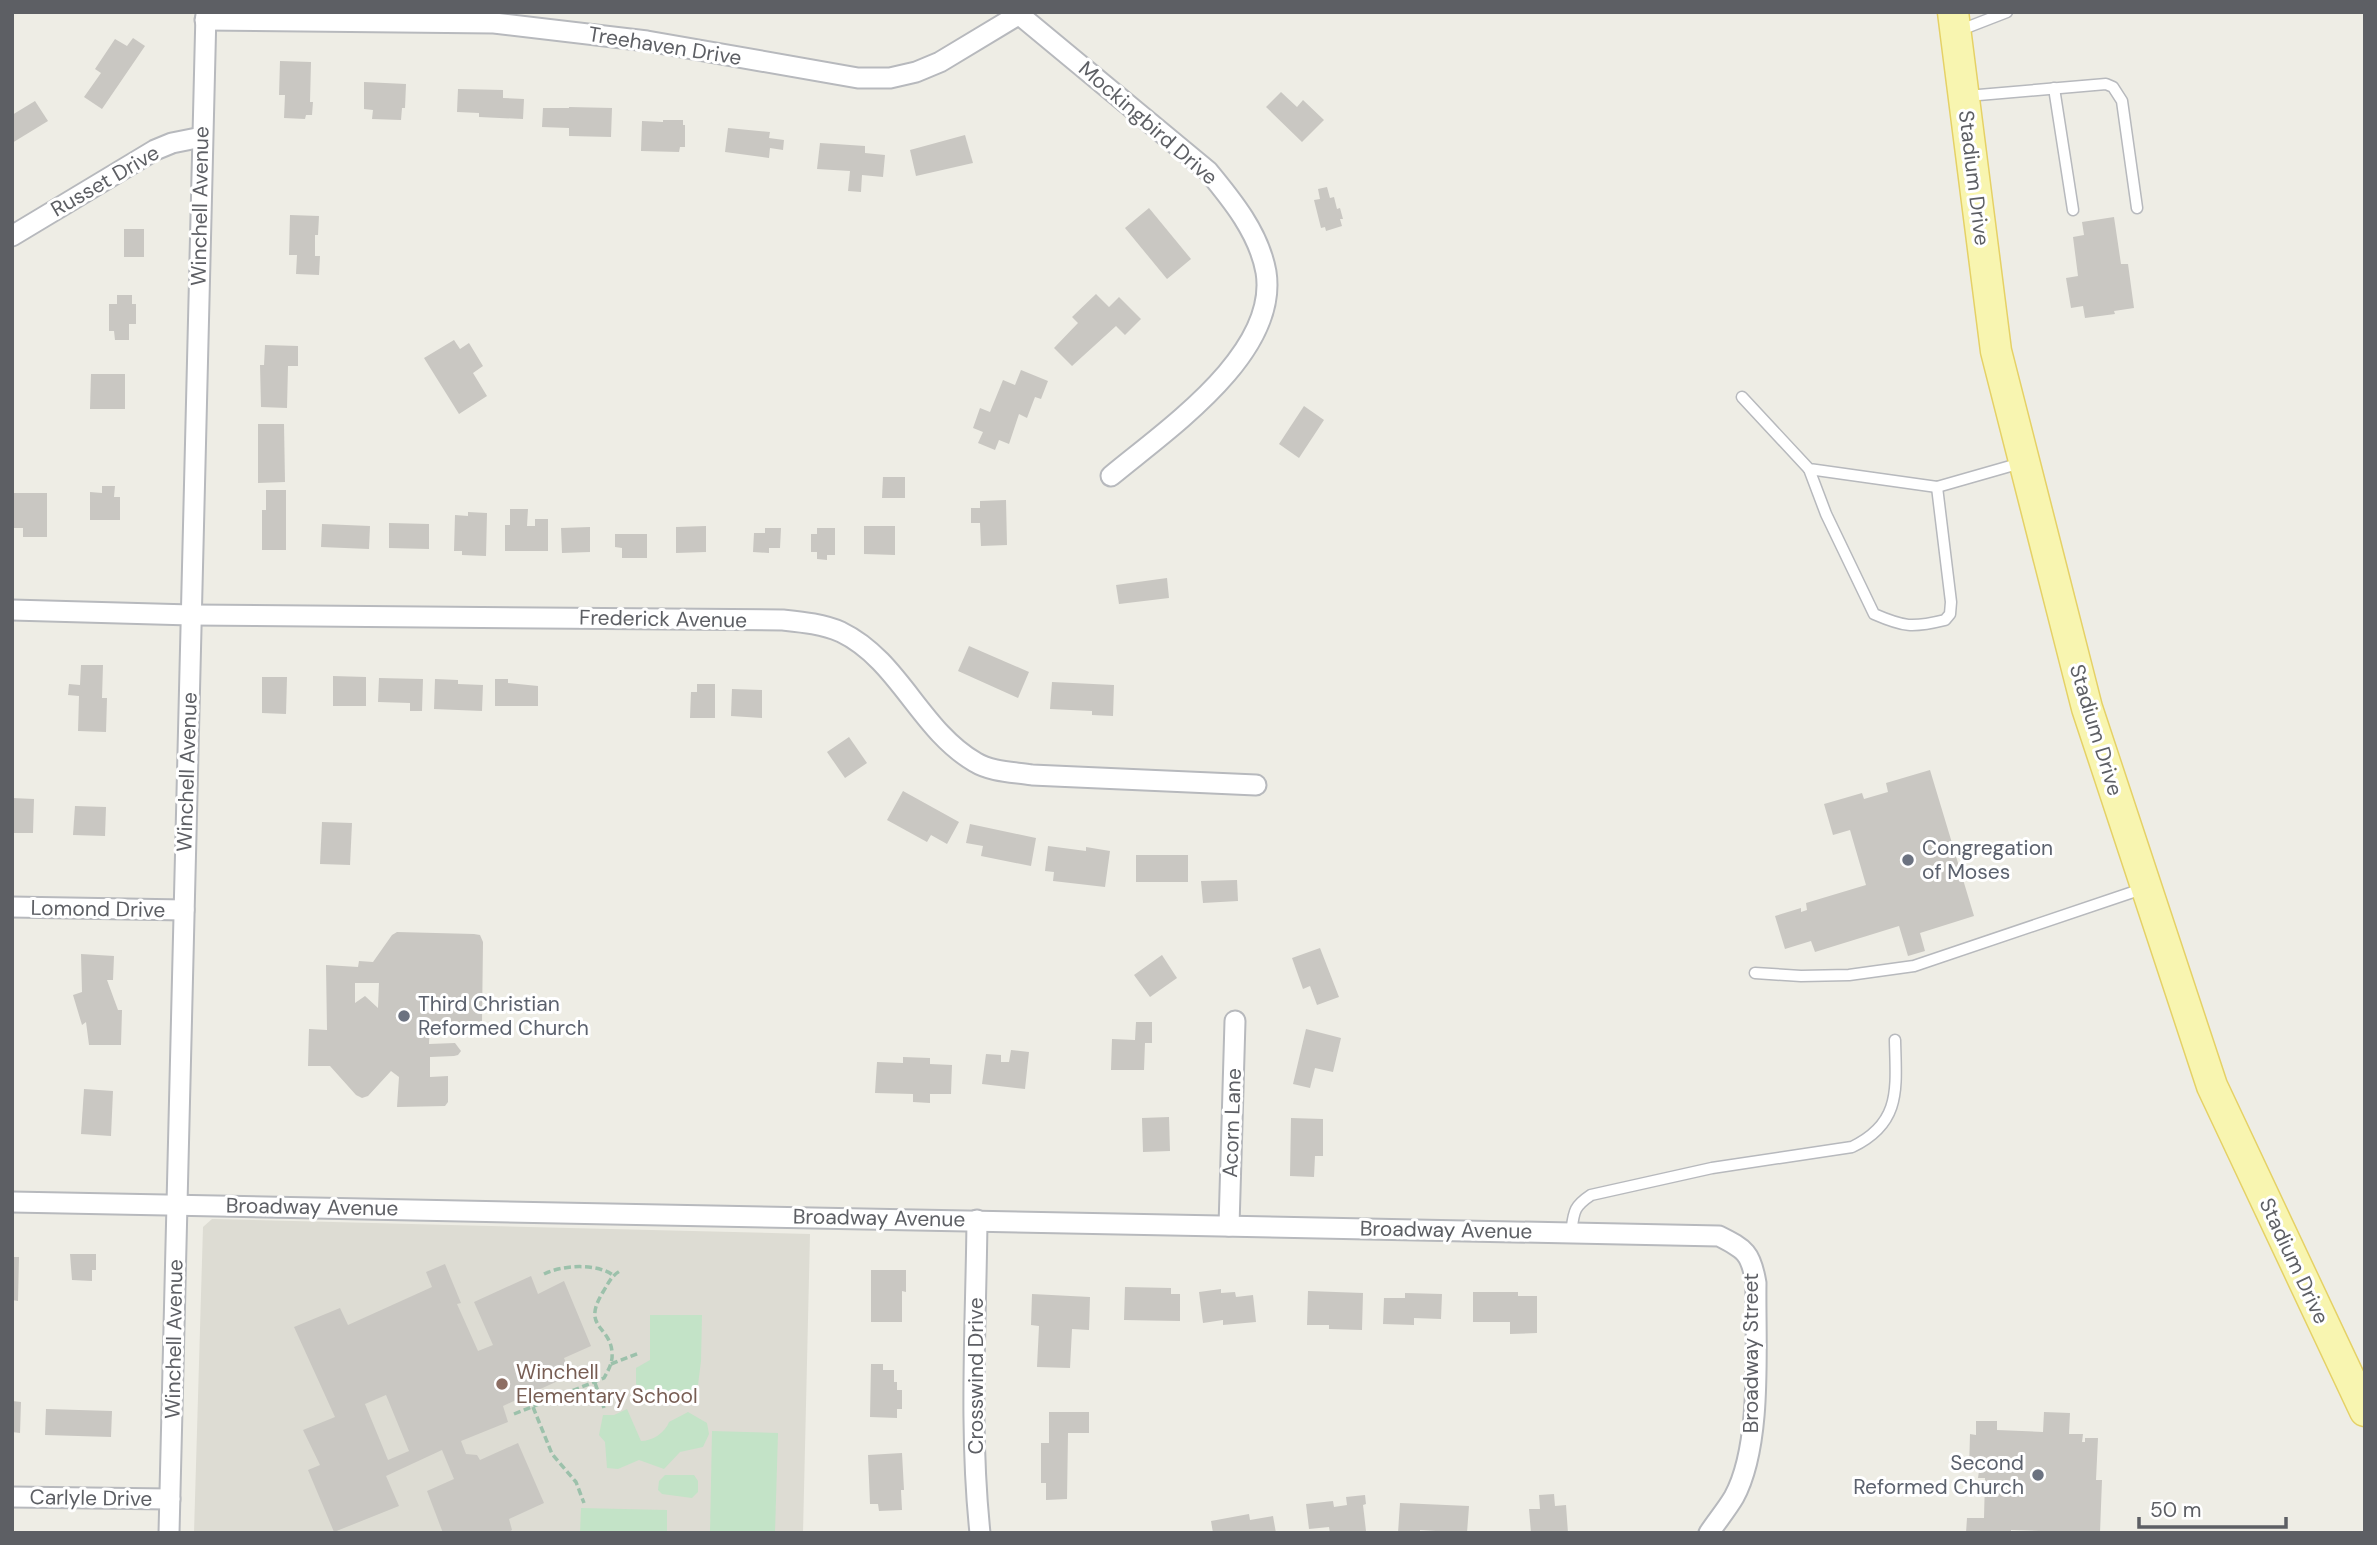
<svg xmlns="http://www.w3.org/2000/svg" width="2377" height="1545" viewBox="0 0 2377 1545" font-family="'DM Sans',sans-serif">
<rect width="100%" height="100%" fill="#eeede5"/>
<path fill="#dddcd3" d="M212,1219L810,1234L803,1533H194L203,1227Z"/>
<g fill="#c3e3c7">
<path d="M650,1315H702L701,1361L698,1385L687,1398L647,1397L636,1384V1368L650,1360Z"/>
<path d="M627,1409L641,1441C652,1441 665,1433 669,1422L688,1412L707,1423L709,1434L703,1447L680,1452L664,1469L639,1460L618,1469L607,1468L605,1442L599,1435L603,1415H614Z"/>
<path d="M712,1431L778,1433L775,1533H710Z"/>
<path d="M665,1475H694L698,1481V1492L692,1498L662,1494L658,1490L659,1481Z"/>
<path d="M581,1508L667,1510V1533H580Z"/>
</g>
<g fill="#c9c7c2" fill-rule="evenodd">
<path d="M133,38L145,46L102,109L84,97L101,73L95,69L115,39L127,46Z"/>
<path d="M280,61L311,62L310,102H313L312,115H306L305,119L284,118L285,95H279Z"/>
<path d="M364,82L406,84L405,108H402L401,120L372,119L373,110L364,109Z"/>
<path d="M458,89L503,90V98L524,99L523,119L479,117V113L457,112Z"/>
<path d="M1281,92L1297,107L1303,100L1324,120L1302,142L1266,107Z"/>
<path d="M35,101L48,121L12,143V115Z"/>
<path d="M569,107L612,108L611,137L569,136V128L542,127L543,108H569Z"/>
<path d="M663,120H683V125H685V147H680L679,152L641,151L642,121L663,122Z"/>
<path d="M728,128L770,132L769,138L784,140L783,150L770,148L769,158L725,152Z"/>
<path d="M965,135L973,163L916,176L910,150Z"/>
<path d="M820,143L865,146V153L885,155L883,177L862,175L861,192L848,191L850,171L817,169Z"/>
<path d="M1327,187L1330,198L1334,197L1337,209L1340,208L1343,219H1340L1342,226L1326,231L1325,227L1321,228L1314,200L1320,199L1318,189Z"/>
<path d="M1149,208L1191,259L1167,279L1125,228Z"/>
<path d="M290,215L319,216L318,235H315V256H320L319,275L296,274L297,255H289Z"/>
<path d="M2114,217L2121,264H2128L2134,308L2114,311L2115,314L2085,318L2083,306L2071,308L2066,278L2078,276L2073,237L2084,235L2082,222Z"/>
<rect x="124" y="229" width="20" height="28"/>
<path d="M1096,294L1109,307L1119,297L1141,319L1125,335L1116,326L1072,366L1054,348L1078,323L1072,317Z"/>
<path d="M117,295H132V304H136V324H129V340H115L114,331H109V304H117Z"/>
<path d="M454,340L460,349L469,343L483,366L473,373L487,396L459,414L424,358Z"/>
<path d="M265,345L298,346V366H288L287,408L261,407L260,365H264Z"/>
<path d="M1021,370L1048,381L1041,399L1035,397L1027,418L1019,414L1009,444L999,440L995,450L978,443L983,432L973,428L980,408L990,412L1003,380L1015,385Z"/>
<path d="M91,374H125V409H90Z"/>
<path d="M1304,406L1324,420L1299,458L1279,444Z"/>
<path d="M258,424H284L285,482L258,483Z"/>
<path d="M883,477H905V498H882Z"/>
<path d="M102,486H115L114,497H120V520H90V492L102,493Z"/>
<path d="M266,490H286V550H262V510H266Z"/>
<path d="M14,493H47V537H23V528H12Z"/>
<path d="M1006,500L1007,545L981,546L980,523H971V508H980V501Z"/>
<path d="M510,509H528L527,526H535V519H548V551H505V525H510Z"/>
<path d="M468,512L487,513L486,556L462,555V551H454L455,515L468,516Z"/>
<path d="M389,523L429,524V549L389,548Z"/>
<path d="M322,524L370,526L369,549L321,547Z"/>
<path d="M706,526V552L676,553V527Z"/>
<path d="M864,526H895V555L864,554Z"/>
<path d="M590,527V552L562,553L561,528Z"/>
<path d="M765,528H781L780,548H769V553L753,552L754,533H765Z"/>
<path d="M817,528H835V555H827V560L817,559V552H811V534H817Z"/>
<path d="M615,534H647V558H622V548L615,547Z"/>
<path d="M1167,578L1169,598L1119,604L1116,585Z"/>
<path d="M969,646L1029,672L1018,698L958,671Z"/>
<path d="M81,665H103L102,698H107L106,732L78,731L79,696L68,695L69,684L80,685Z"/>
<path d="M333,676L366,677V706H333Z"/>
<path d="M262,677H287L286,714L262,713Z"/>
<path d="M379,678L423,679L422,711H410V703L378,702Z"/>
<path d="M435,679L458,680V684L483,685L482,711L434,709Z"/>
<path d="M495,679H508V683L538,686V706H495Z"/>
<path d="M1052,682L1114,685L1113,716L1092,715V711L1050,709Z"/>
<path d="M697,684H715V718H690L691,692H697Z"/>
<path d="M732,689L762,690V718L731,716Z"/>
<path d="M849,737L867,763L845,778L827,752Z"/>
<path d="M1930,770L1974,916L1920,933L1925,951L1908,956L1899,926L1815,952L1811,941L1785,949L1775,916L1801,908V912L1807,910L1806,903L1866,885L1850,830L1833,835L1824,804L1862,793L1864,799L1888,792L1886,783Z"/>
<path d="M903,791L959,822L947,844L931,835L927,842L887,820Z"/>
<path d="M12,798L34,799L33,833H13Z"/>
<path d="M75,806L106,807L105,836L73,835Z"/>
<path d="M322,822L352,823L350,865L320,864Z"/>
<path d="M970,824L1036,838L1031,866L981,856L983,846L966,843Z"/>
<path d="M1048,846L1086,851V847L1110,851L1105,887L1053,881L1054,872L1045,871Z"/>
<rect x="1136" y="855" width="52" height="27"/>
<path d="M1237,880L1238,901L1203,903L1201,881Z"/>
<path d="M397,932L474,934L480,935L483,942L482,1023H430L429,1044L455,1043L461,1051L458,1055L454,1056L430,1057V1077L448,1076V1102L445,1106L397,1107L399,1077L391,1071L368,1096L362,1098L356,1095L330,1066H308L309,1029L327,1030L326,965L358,967L359,961L373,962L392,935ZM355,983H379L378,1008L365,996L355,1003Z"/>
<path d="M1320,948L1339,997L1317,1005L1310,986L1303,989L1292,958Z"/>
<path d="M81,954L114,956L113,980H107L118,1010H122L121,1045H89L86,1022L82,1025L73,995L82,992Z"/>
<path d="M1162,955L1177,978L1150,997L1134,975Z"/>
<path d="M1136,1022H1152V1043H1145L1144,1070H1111L1112,1039L1135,1040Z"/>
<path d="M1306,1029L1341,1038L1333,1072L1315,1068L1310,1088L1293,1084Z"/>
<path d="M1011,1050L1029,1052L1025,1089L982,1084L986,1054L1001,1055V1062H1009Z"/>
<path d="M903,1057L930,1058V1064L952,1065L951,1094H930V1103L913,1102V1094L875,1093L877,1062L903,1063Z"/>
<path d="M84,1089L113,1091L111,1136L81,1134Z"/>
<path d="M1169,1117L1170,1151L1143,1152L1142,1118Z"/>
<path d="M1291,1118L1323,1119V1156H1315L1314,1177L1290,1176Z"/>
<path d="M70,1254H96V1270H92V1281L72,1280Z"/>
<path d="M12,1257H19L18,1301L12,1300Z"/>
<path d="M445,1264L461,1303L457,1304L478,1351L493,1345L474,1302L531,1276L538,1294L564,1281L591,1346L564,1358L571,1375L503,1406L508,1422L461,1441L466,1454L477,1455L480,1460L518,1443L544,1503L509,1519L512,1530L507,1533H443L427,1491L454,1479L442,1450L386,1476L399,1506L334,1532L308,1470L320,1465L303,1430L335,1417L294,1327L340,1308L348,1325L432,1287L426,1272ZM386,1395L409,1451L388,1460L365,1404Z"/>
<path d="M871,1270H906V1292L902,1291V1322H871Z"/>
<path d="M1125,1287L1171,1288V1294H1180V1321L1124,1320Z"/>
<path d="M1221,1289V1293L1235,1292L1236,1297L1253,1295L1256,1322L1223,1325V1320L1203,1323L1199,1292Z"/>
<path d="M1308,1291L1363,1293L1362,1330L1329,1329V1325H1307Z"/>
<path d="M1473,1292H1518V1296H1537V1333L1510,1334V1322H1473Z"/>
<path d="M1405,1293L1442,1294L1441,1319L1414,1318V1325L1383,1324L1384,1298H1405Z"/>
<path d="M1032,1294L1090,1297L1089,1330L1072,1329L1070,1368L1037,1367L1039,1326L1031,1325Z"/>
<path d="M871,1364H883V1370H894V1382H897V1390H902V1409H897V1418L870,1417Z"/>
<path d="M12,1401L21,1402L20,1433L12,1432Z"/>
<path d="M46,1409L112,1411L111,1437L45,1435Z"/>
<path d="M1049,1412H1089V1433H1068L1067,1499L1046,1500V1483H1041V1443H1049Z"/>
<path d="M2044,1412L2070,1413L2069,1434H2083L2082,1442H2085V1438H2098L2096,1480H2102L2100,1533L2011,1530V1533H1966L1967,1518H1984L1985,1478H1978L1979,1471H1969L1970,1434L1976,1435V1421H1997V1430L2043,1432Z"/>
<path d="M902,1453L904,1490H901L902,1510L879,1511L878,1504H870L868,1455Z"/>
<path d="M1554,1494L1555,1506L1566,1505L1568,1533H1531L1529,1509H1540L1539,1495Z"/>
<path d="M1365,1495L1366,1504L1363,1505L1366,1531L1330,1533L1329,1527L1309,1529L1306,1504L1333,1501L1334,1507L1347,1505L1346,1497Z"/>
<path d="M1400,1503L1469,1506L1467,1533L1420,1530V1533H1398Z"/>
<path d="M1249,1514L1250,1520L1273,1516L1276,1533H1213L1211,1521Z"/>
</g>
<g fill="none" stroke-linecap="round" stroke-linejoin="round">
<g stroke="#b7b9bd" stroke-width="13">
<g id="lane">
<path d="M1958,31L2007,12"/>
<path d="M2054,88L2073,210"/>
<path d="M1967,96L2106,84L2113,87L2122,101L2137,208"/>
<path d="M1742,397L1809,469L1937,487L2021,463"/>
<path d="M1809,469L1826,514L1874,614C1904,627 1912,628 1945,620L1950,614L1951,602L1937,487"/>
<path d="M1755,973L1801,976L1849,975L1914,966L2142,889"/>
<path d="M1571,1233C1574,1212 1573,1207 1591,1195L1712,1168L1852,1147C1902,1123 1896,1088 1895,1040"/>
</g>
</g>
<g stroke="#b7b9bd" stroke-width="23">
<g id="street">
<path d="M1021,16L1208,171C1232,200 1259,233 1266,272C1279,354 1166,430 1111,476"/>
<path d="M205,20L494,23L647,41L858,78H890L916,72L940,62L1023,12"/>
<path d="M12,236L155,150L172,143L202,137"/>
<path d="M12,610L191,615L783,620C802,622 823,624 841,632C899,660 920,730 975,762C991,772 1014,772 1032,775L1256,785"/>
<path d="M12,907L184,910"/>
<path d="M12,1202L1719,1236C1745,1249 1751,1253 1756,1283C1755,1344 1763,1444 1734,1497C1727,1509 1717,1521 1709,1533"/>
<path d="M977,1220C976,1324 969,1429 980,1533"/>
<path d="M1229,1226L1235,1021"/>
<path d="M12,1497L170,1499"/>
<path d="M169,1533L206,12"/>
</g>
</g>
<g stroke="#e5d166" stroke-width="33">
<path id="primary" d="M1953,12L1996,351L2087,708L2212,1086L2365,1411"/>
</g>
<g stroke="#9cc1ab" stroke-width="3.5" stroke-dasharray="7 3.5" stroke-linecap="butt">
<path d="M544,1274C562,1265 596,1263 613,1275"/>
<path d="M611,1364L639,1353"/>
<path d="M595,1383L604,1408"/>
<path d="M533,1407L552,1454L576,1482L584,1503"/>
<path d="M514,1414L604,1378C609,1369 613,1362 612,1352C610,1325 581,1328 603,1292C608,1284 611,1276 620,1271"/>
</g>
<use href="#lane" stroke="#fff" stroke-width="10"/>
<use href="#street" stroke="#fff" stroke-width="19"/>
<use href="#primary" stroke="#f8f5b0" stroke-width="30"/>
</g>
<g fill="#6b7280" stroke="#fff" stroke-width="2.5">
<circle cx="1908" cy="860" r="7"/>
<circle cx="404" cy="1016" r="7"/>
<circle cx="2038" cy="1475" r="7"/>
</g>
<circle fill="#8d6e63" stroke="#fff" stroke-width="2.5" cx="502" cy="1384" r="7"/>
<g text-anchor="middle" stroke-width="6" stroke-linejoin="round" paint-order="stroke">
<g font-size="21" fill="#5d5f64" stroke="#fff">
<text transform="translate(665 46) rotate(9)" y="7">Treehaven Drive</text>
<text transform="translate(1148 123) rotate(41)" y="7">Mockingbird Drive</text>
<text transform="translate(1974 178) rotate(83)" y="7">Stadium Drive</text>
<text transform="translate(105 181) rotate(-30)" y="7">Russet Drive</text>
<text transform="translate(200 206) rotate(-89)" y="7">Winchell Avenue</text>
<text transform="translate(663 619) rotate(1)" y="7">Frederick Avenue</text>
<text transform="translate(2096 730) rotate(73)" y="7">Stadium Drive</text>
<text transform="translate(187 772) rotate(-88)" y="7">Winchell Avenue</text>
<text transform="translate(98 909) rotate(1)" y="7">Lomond Drive</text>
<text transform="translate(1232 1123) rotate(-88)" y="7">Acorn Lane</text>
<text transform="translate(312 1207) rotate(1)" y="7">Broadway Avenue</text>
<text transform="translate(879 1218) rotate(1)" y="7">Broadway Avenue</text>
<text transform="translate(1446 1230) rotate(1)" y="7">Broadway Avenue</text>
<text transform="translate(2294 1261) rotate(65)" y="7">Stadium Drive</text>
<text transform="translate(174 1339) rotate(-89)" y="7">Winchell Avenue</text>
<text transform="translate(1751 1353) rotate(-90)" y="7">Broadway Street</text>
<text transform="translate(976 1376) rotate(-90)" y="7">Crosswind Drive</text>
<text transform="translate(91 1498) rotate(1)" y="7">Carlyle Drive</text>
</g>
<g font-size="21" fill="#5b616d" stroke="#fff" text-anchor="start">
<text x="1922" y="855">Congregation<tspan x="1922" dy="24">of Moses</tspan></text>
<text x="418" y="1011">Third Christian<tspan x="418" dy="24">Reformed Church</tspan></text>
<text x="2024" y="1470" text-anchor="end">Second<tspan x="2024" dy="24">Reformed Church</tspan></text>
</g>
<g font-size="21" fill="#785e54" stroke="#fff" text-anchor="start">
<text x="516" y="1379">Winchell<tspan x="516" dy="24">Elementary School</tspan></text>
</g>
</g>
<rect width="2377" height="1545" fill="none" stroke="#5d5f64" stroke-width="28"/>
<path d="M2139 1517v10h147v-10" fill="none" stroke="#5d5f64" stroke-width="3.5"/>
<text x="2150" y="1517" font-size="21" fill="#5d5f64" stroke="#ffffff" stroke-width="5" paint-order="stroke">50 m</text>
</svg>
